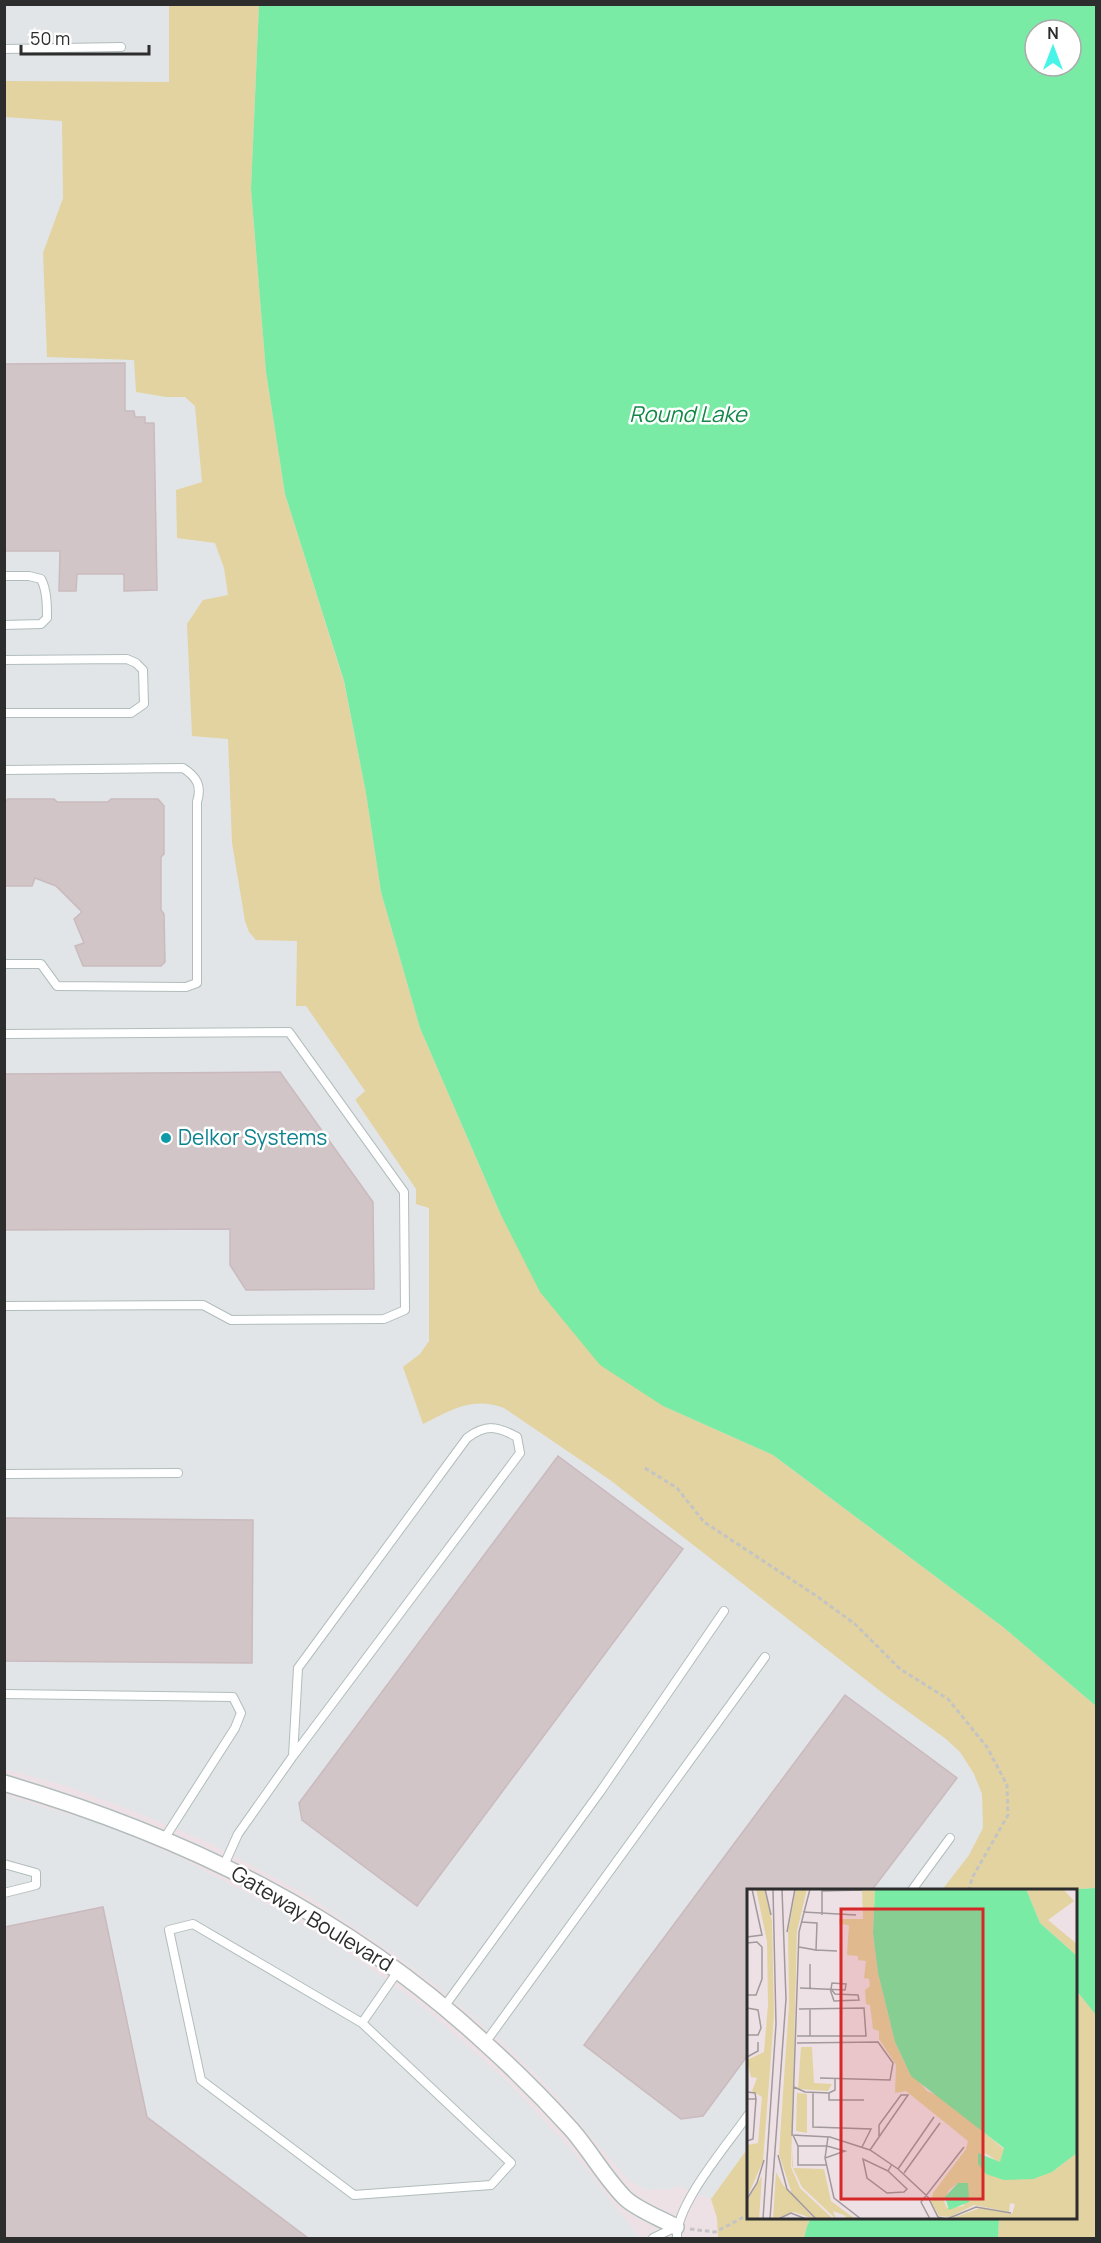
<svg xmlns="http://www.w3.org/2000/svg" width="1101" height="2243" viewBox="0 0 1101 2243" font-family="Manrope,sans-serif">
<rect width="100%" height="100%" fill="#eee1e5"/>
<g fill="#e1e5e7">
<path d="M5,5H169V82L5,81Z"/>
<path d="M4,117L62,121L63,198L43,253L166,397H185L195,406L202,482L178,538L215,543L224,568L228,596L192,736L228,738L232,843L256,940L297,941L296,1006H306L365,1091L358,1096L356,1101L429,1208V1341L420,1354L403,1367L423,1424L456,1407L468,1404L491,1403L504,1408L610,1480L884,1694L946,1739L960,1752L974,1774L982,1794L983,1828L969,1855L942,1890H748V2148L711,2199L678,2186L669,2189L646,2190L628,2180L552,2091L504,2044L443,1991L394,1954L302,1892L205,1841L136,1812L66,1786L5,1769Z"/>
<path d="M5,1795L103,1825L179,1857L288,1915L362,1962L425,2008L506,2080L570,2148L640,2238H5Z"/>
</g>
<g fill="#e2d3a0">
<path d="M169,5H259L251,189L266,372L285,494L344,682L366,793L381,892L420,1028L500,1213L663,1406L773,1455L1003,1627L1096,1706V1888L1063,1890H942L969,1855L983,1828L982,1794L974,1774L960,1752L946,1739L884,1694L610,1480L504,1408C472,1396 451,1410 423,1424L403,1367L420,1354L429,1341V1208L416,1204V1189L356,1101V1099L365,1091L306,1006H296L297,941L256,940L249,932L245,921L232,843L228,739L192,736L187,624L203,600L228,595L224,568L215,543L177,538L176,490L202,482L195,406L185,397H166L136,392L134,360L47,357L43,253L63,198L62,121L5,117L4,81L169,82Z"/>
<path d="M1076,1990L1096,2015V2238H998L999,2218H1076Z"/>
<path d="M748,2148V2218H811L807,2226L804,2238H718L717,2218L711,2199Z"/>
</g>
<g fill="#79eba5" fill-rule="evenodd">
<path d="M259,5H1096V1706L1003,1627L773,1455L663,1406L600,1365L540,1292L500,1213L420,1028L381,892L366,793L344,681L285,494L266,372L251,189ZM1035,30H1071V66H1035Z"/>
<path d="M1096,1888V2015L1076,1990V1890H1063Z"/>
<path d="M811,2218H999L998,2238H804L807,2226Z"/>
</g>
<g fill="#d1c5c8" stroke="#cababe" stroke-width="1.5">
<path d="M125,363V411H134L135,417H145V423H154L157,590L124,591V574H77L76,591H59L60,551H4V364Z"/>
<path d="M8,799H54L57,802H108L111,799H158L164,806V854L161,857V910L164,914L165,962L161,966H83L75,946L84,943L74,919L82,912L56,886L35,878L32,886H4V802Z"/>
<path d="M280,1072L373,1202L374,1289L246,1290L230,1265V1229L4,1230V1074Z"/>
<path d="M558,1456L683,1549L417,1906L302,1820L299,1803Z"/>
<path d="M4,1518L253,1520L252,1663L4,1661Z"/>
<path d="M845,1695L957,1778L872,1890H748V2055L703,2116L681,2119L584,2045Z"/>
<path d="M103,1907L147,2117L308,2238H4V1927Z"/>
</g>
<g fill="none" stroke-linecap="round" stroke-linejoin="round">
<g stroke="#b1bdbc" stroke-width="10">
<g id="service">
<path d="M4,49L121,47"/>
<path d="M4,576H29L41,579C47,590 47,606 47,618L41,624L4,625"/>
<path d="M4,660L127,659L136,663L143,670L144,704L131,713H4"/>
<path d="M4,770L183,768C197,777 202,786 197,802V983L186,987L57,986L41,964H4"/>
<path d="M4,1034L289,1032L404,1192L405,1310L384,1319L231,1320L203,1305L4,1306"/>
<path d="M4,1474L178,1473"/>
<path d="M4,1694L233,1697L241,1713L235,1728L164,1839"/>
<path d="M4,1864L36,1873V1885L4,1893"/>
<path d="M224,1865L238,1834L293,1756L520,1453L517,1437C497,1426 486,1424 467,1438L298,1668L293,1756"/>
<path d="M912,1890L950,1838"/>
<path d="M444,2007L600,1792L724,1611"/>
<path d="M362,2023L511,2163L491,2185L354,2195L201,2080L169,1930L193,1924L362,2023L398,1971"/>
<path d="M485,2043L765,1657"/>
<path d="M653,2238L676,2227"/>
<path d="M677,2238C675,2205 728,2144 748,2115"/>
</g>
</g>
<g stroke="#b1bdbc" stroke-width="18">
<path id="minor" d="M4,1783C184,1836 347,1915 486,2044C516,2071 545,2100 572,2130C591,2152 605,2178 625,2198C636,2209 662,2219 676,2227"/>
</g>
<g stroke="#c4c4c4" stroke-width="3" stroke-dasharray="4.5 3" stroke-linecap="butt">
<path d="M645,1468L677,1488L704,1522L818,1597L855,1624L900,1669L948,1699L987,1747L1007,1785L1008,1815L972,1878L969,1890"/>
<path d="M690,2229L715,2232L748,2215"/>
</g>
<use href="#service" stroke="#fff" stroke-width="8"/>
<use href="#minor" stroke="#fff" stroke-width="15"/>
</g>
<circle fill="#0f9aa8" stroke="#fff" stroke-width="2" cx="166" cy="1138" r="6"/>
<g text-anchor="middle" stroke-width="5" stroke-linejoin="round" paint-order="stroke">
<g font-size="21" fill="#0d838f" stroke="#fff" text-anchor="start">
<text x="178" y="1145">Delkor Systems</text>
</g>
<g font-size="21" fill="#2d2d2d" stroke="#fff">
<text transform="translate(312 1919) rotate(31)" y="7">Gateway Boulevard</text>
</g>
<g font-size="22" font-style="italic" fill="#138748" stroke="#fff">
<text x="688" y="422">Round Lake</text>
</g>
</g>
<g transform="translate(747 1889)">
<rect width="330" height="330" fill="#eee1e5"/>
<path d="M9,0H17L25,32L27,127L16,272L0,309V256L11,254L15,208L5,202L10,189L4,188L0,171L17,163L21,116L20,52ZM49,0H60L50,42L44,278L53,299L86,330H70L45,305L32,265L42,115L41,43ZM115,0H128L126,44L131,84L148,153L159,177L180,202L194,208L257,260L253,274L238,264L231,275L305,283L330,264V330H203L233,319L265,325L268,315L263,314L262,323L227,316L203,328L192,327L184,313L186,304L219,260L221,252L159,202L148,204L149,176L132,150V142L126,140L123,116L119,115L118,101L123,97L122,90L117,89L119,72L111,71V67L100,66L102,36L92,35V30H116ZM211,294L217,317L200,319L197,312L202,301ZM279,0H316L327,12L301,31L330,55V67L293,34ZM54,158H65L67,194L85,195L81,202L51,200ZM50,204L60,205V244L49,242ZM46,260V279L77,280L84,312L108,330H98L99,327L86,322L89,330L55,298L45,277ZM29,283L36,296L67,330L47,323L26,330ZM15,287L12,330H0V312Z" fill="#e2d3a0" fill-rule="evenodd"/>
<path d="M128,0H279L293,34L330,67V264L305,283L286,290L257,291L239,285L231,275V264L253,273L257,259L164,187L148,153L131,84L126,44ZM211,294H221L222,313L202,321L198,308Z" fill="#79eba5"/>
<path fill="none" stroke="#a1999b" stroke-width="1.5" d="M18,0L24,26M63,0L52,43L45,246L83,248L123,261L151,280L181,308M56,23L109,26M75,26V2L115,1M40,43L48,0M0,48L15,46L5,0M0,54L10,53L15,58V90L9,106H0M52,58L69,61L70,34L54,33M69,61L90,62M53,99L98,101L99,95L85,94L84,100M63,100V75M83,100L87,112L112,111L111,106L88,105L84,100M0,119L11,121L14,139L11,146H0M50,147H119L117,119L52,120M63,147V120M50,154L131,153L146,174L143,191L73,189M0,168L11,162V153M47,198L58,203L82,204L88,201V189M0,203L8,204L9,210H0M66,204V238L124,240L115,258M82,204V211H117M46,246L51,257H80L98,262L78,269L87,309L114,330M0,252L6,250L9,210M51,257V276H80M123,261L161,206H154L132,236V247M31,266L40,300L69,330M78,269L81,248M151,280L187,228M141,282L160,300L157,303L140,304L120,289L116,270L141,282L145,275M157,284L193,234M181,308L191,328L199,330M0,310L10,294L17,271M16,330L29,135L26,0M23,330L39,110L35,0M31,330L44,324L59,330M183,330L174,313L217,258M200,330L229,318L264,324"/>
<path fill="#d62828" fill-opacity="0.15" stroke="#d62828" stroke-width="3" d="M94,20H236V310H94Z"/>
<rect width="330" height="330" fill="none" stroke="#2d2d2d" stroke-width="3"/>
</g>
<rect width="1101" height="2243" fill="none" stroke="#2d2d2d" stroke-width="12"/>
<g transform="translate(1053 48)"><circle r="28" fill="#ffffff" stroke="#ababab" stroke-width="1.5"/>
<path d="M0-4.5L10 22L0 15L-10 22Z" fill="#48f4e8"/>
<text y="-9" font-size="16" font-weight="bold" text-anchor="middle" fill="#2d2d2d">N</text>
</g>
<path d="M21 45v9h128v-9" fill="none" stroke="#2d2d2d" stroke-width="3"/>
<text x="30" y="45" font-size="18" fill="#2d2d2d" stroke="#ffffff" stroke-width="4.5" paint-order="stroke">50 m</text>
</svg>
